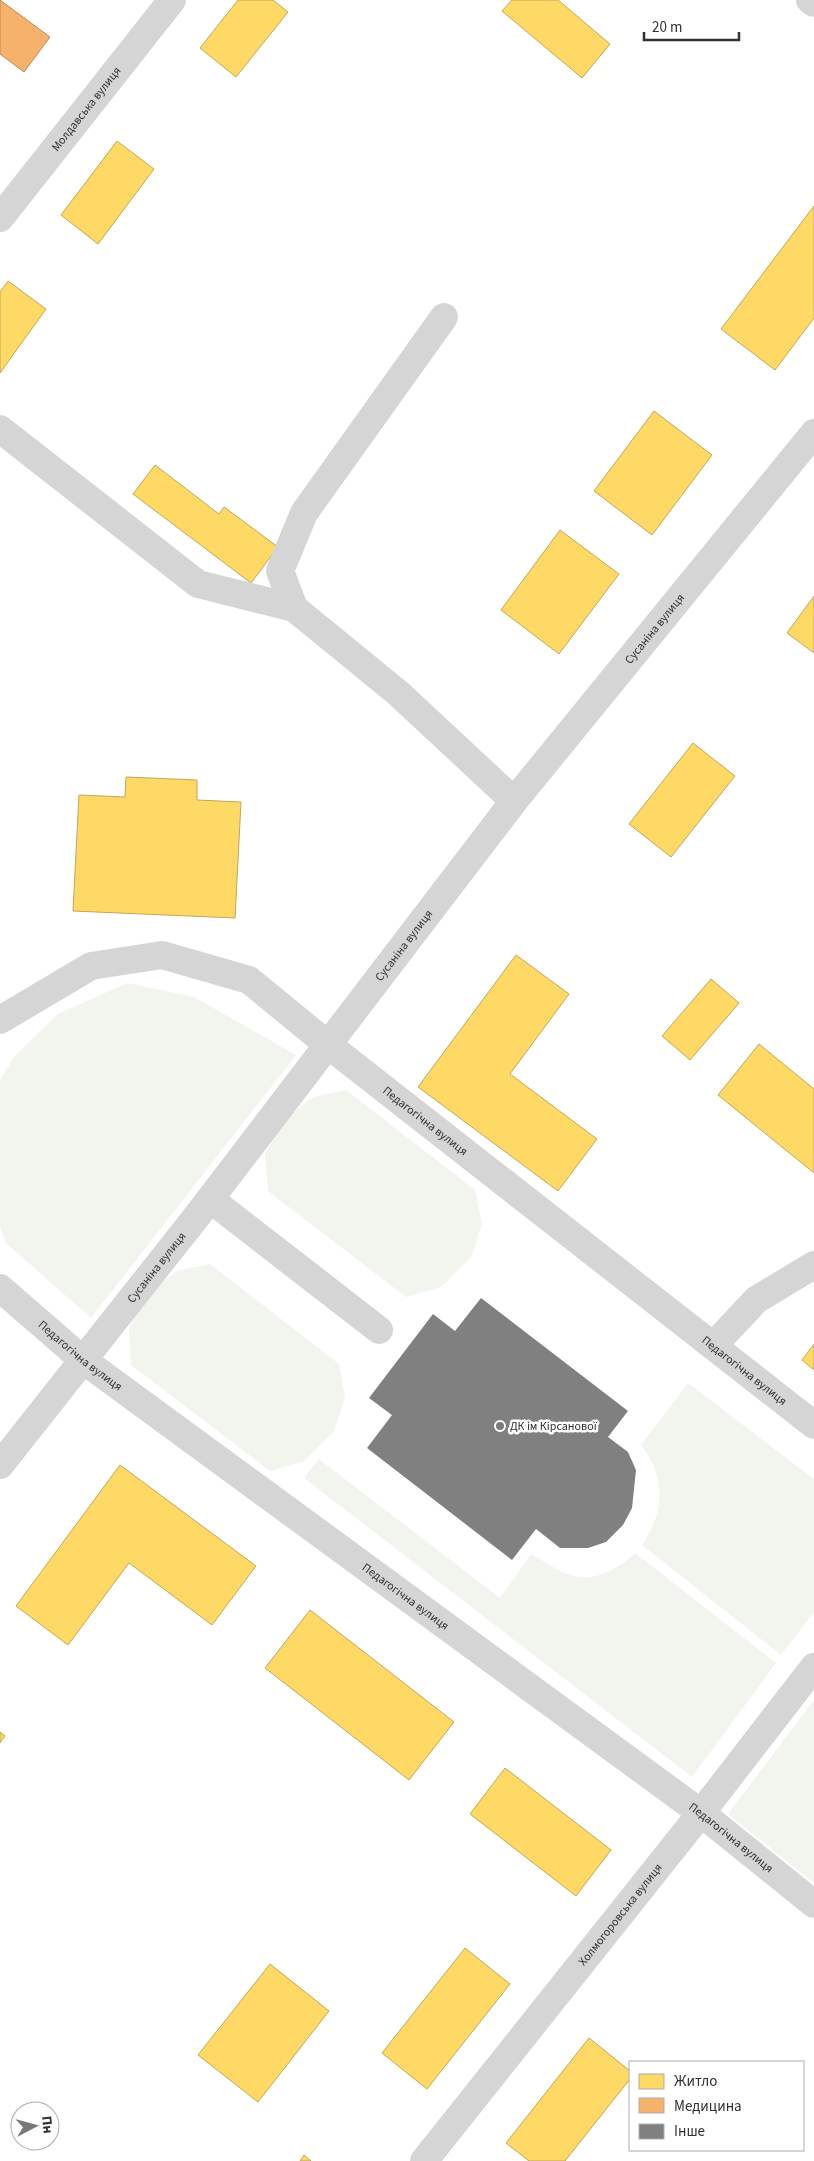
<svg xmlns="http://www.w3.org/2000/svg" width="814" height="2161" viewBox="0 0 814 2161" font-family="'Source Sans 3',sans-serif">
<rect width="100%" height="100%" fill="#fff"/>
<g fill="#f2f5ed">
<path d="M127,983L194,997L296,1055L91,1318L6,1243L0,1227V1080L14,1057L58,1014Z"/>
<path d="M346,1090L475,1190L482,1224L471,1257L441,1287L406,1297L268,1191L265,1154L283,1121L313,1097Z"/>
<path d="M210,1264L339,1364L345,1398L334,1431L304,1461L270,1471L131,1365L129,1328L146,1295L177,1271Z"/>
<path d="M688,1383L814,1479V1612L781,1655L642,1545C665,1511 666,1478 641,1445Z"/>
<path d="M319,1459L500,1598L531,1554C542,1560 553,1568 565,1573C591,1585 617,1570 635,1553L776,1663L692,1777L304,1478Z"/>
<path d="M814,1700V1883L728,1814Z"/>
</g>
<g fill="#ffd966" stroke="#c1a756">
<path d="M238,0H273L288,12L236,77L200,48Z"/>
<path d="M512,0H558L610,44L582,78L502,11Z"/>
<path d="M117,141L154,169L98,244L61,215Z"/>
<path d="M814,206V318L775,370L721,329Z"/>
<path d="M8,281L46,309L0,373V292Z"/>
<path d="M654,411L712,455L652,535L594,491Z"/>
<path d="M155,465L219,514L224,507L278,547L251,583L133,494Z"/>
<path d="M560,530L619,574L559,654L501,610Z"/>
<path d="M814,596V653L787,633Z"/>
<path d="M693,743L735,776L671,857L629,824Z"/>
<path d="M126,777L197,780V800L241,802L235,918L73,911L79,795L125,797Z"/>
<path d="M516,955L569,994L510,1074L597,1139L558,1191L418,1087Z"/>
<path d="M711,979L739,1003L690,1060L662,1036Z"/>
<path d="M759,1044L814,1089V1173L718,1095Z"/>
<path d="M814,1344V1370L802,1360Z"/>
<path d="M120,1465L256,1566L212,1625L129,1563L68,1645L16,1606Z"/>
<path d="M310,1610L454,1722L409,1780L265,1668Z"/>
<path d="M0,1732L5,1736L0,1743Z"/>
<path d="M505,1768L611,1850L576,1896L470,1814Z"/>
<path d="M465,1948L510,1984L427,2089L382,2053Z"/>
<path d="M270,1964L329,2011L258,2102L198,2055Z"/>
<path d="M589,2038L630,2071V2079L565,2161H529L506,2143Z"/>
<path d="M304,2155L311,2161H300Z"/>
</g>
<path fill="#f6b26b" stroke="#bb8b5a" d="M0,0L50,37L24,72L0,54Z"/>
<path fill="#808080" d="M481,1298L628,1411L608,1437L628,1452L636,1470L632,1508L623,1525L606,1542L588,1548H560L536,1529L512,1560L367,1448L392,1415L369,1398L433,1314L455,1331Z"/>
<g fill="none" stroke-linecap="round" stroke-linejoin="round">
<g stroke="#d5d5d5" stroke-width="28">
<path d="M810,0L814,3"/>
<path id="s1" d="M0,218L172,0"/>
<path d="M0,429L198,584L294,608L398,693L514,801"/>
<path d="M294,608L280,571L304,513L444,317"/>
<path id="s2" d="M0,1020L91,966L162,955L249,980L327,1044L814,1425"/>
<path d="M210,1199L379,1330"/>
<path id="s3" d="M0,1288L83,1360L701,1813L814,1904"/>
<path d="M713,1346L756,1300L814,1265"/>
<path id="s4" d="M0,1465L197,1216L514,801L814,433"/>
<path id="s5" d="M424,2161L701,1813L814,1667"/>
</g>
</g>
<circle fill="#797979" stroke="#fff" stroke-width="2" cx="500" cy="1426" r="5"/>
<g text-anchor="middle" stroke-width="5" stroke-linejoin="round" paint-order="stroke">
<g font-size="12" fill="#313131" stroke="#fff">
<text dy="4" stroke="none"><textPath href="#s1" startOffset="139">Молдавська вулиця</textPath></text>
<text dy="4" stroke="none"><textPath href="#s4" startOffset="1062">Сусаніна вулиця</textPath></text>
<text dy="4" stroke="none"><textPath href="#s4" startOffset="658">Сусаніна вулиця</textPath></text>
<text dy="4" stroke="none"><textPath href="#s2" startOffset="494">Педагогічна вулиця</textPath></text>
<text dy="4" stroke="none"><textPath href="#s4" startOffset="252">Сусаніна вулиця</textPath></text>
<text dy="4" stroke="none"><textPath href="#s3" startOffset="105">Педагогічна вулиця</textPath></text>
<text dy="4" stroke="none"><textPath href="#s2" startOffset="899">Педагогічна вулиця</textPath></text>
<text dy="4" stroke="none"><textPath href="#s3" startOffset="510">Педагогічна вулиця</textPath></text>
<text dy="4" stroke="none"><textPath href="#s3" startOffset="915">Педагогічна вулиця</textPath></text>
<text dy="4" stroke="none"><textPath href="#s5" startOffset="315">Холмогоровська вулиця</textPath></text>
</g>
<g font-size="12" fill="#313131" stroke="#fff" text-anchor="start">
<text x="510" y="1430">ДК ім Кірсанової</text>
</g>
</g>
<rect x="629" y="2061" width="175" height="90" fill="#ffffff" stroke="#adadad"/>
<rect x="639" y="2074" width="25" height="15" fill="#ffd966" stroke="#adadad"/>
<text x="674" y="2086" font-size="15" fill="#313131">Житло</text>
<rect x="639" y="2098" width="25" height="15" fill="#f6b26b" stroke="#adadad"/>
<text x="674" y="2111" font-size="15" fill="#313131">Медицина</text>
<rect x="639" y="2124" width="25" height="15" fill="#808080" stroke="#adadad"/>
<text x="674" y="2136" font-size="15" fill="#313131">Інше</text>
<g transform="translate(35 2126) rotate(84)"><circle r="24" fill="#ffffff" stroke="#adadad"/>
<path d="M0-4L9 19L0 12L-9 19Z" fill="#797979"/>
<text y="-8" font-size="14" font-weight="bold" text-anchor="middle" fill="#313131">Пн</text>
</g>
<path d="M644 32v8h95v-8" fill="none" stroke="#313131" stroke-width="2.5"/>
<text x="652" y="32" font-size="15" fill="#313131" stroke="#ffffff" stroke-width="4" paint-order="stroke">20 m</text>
</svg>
